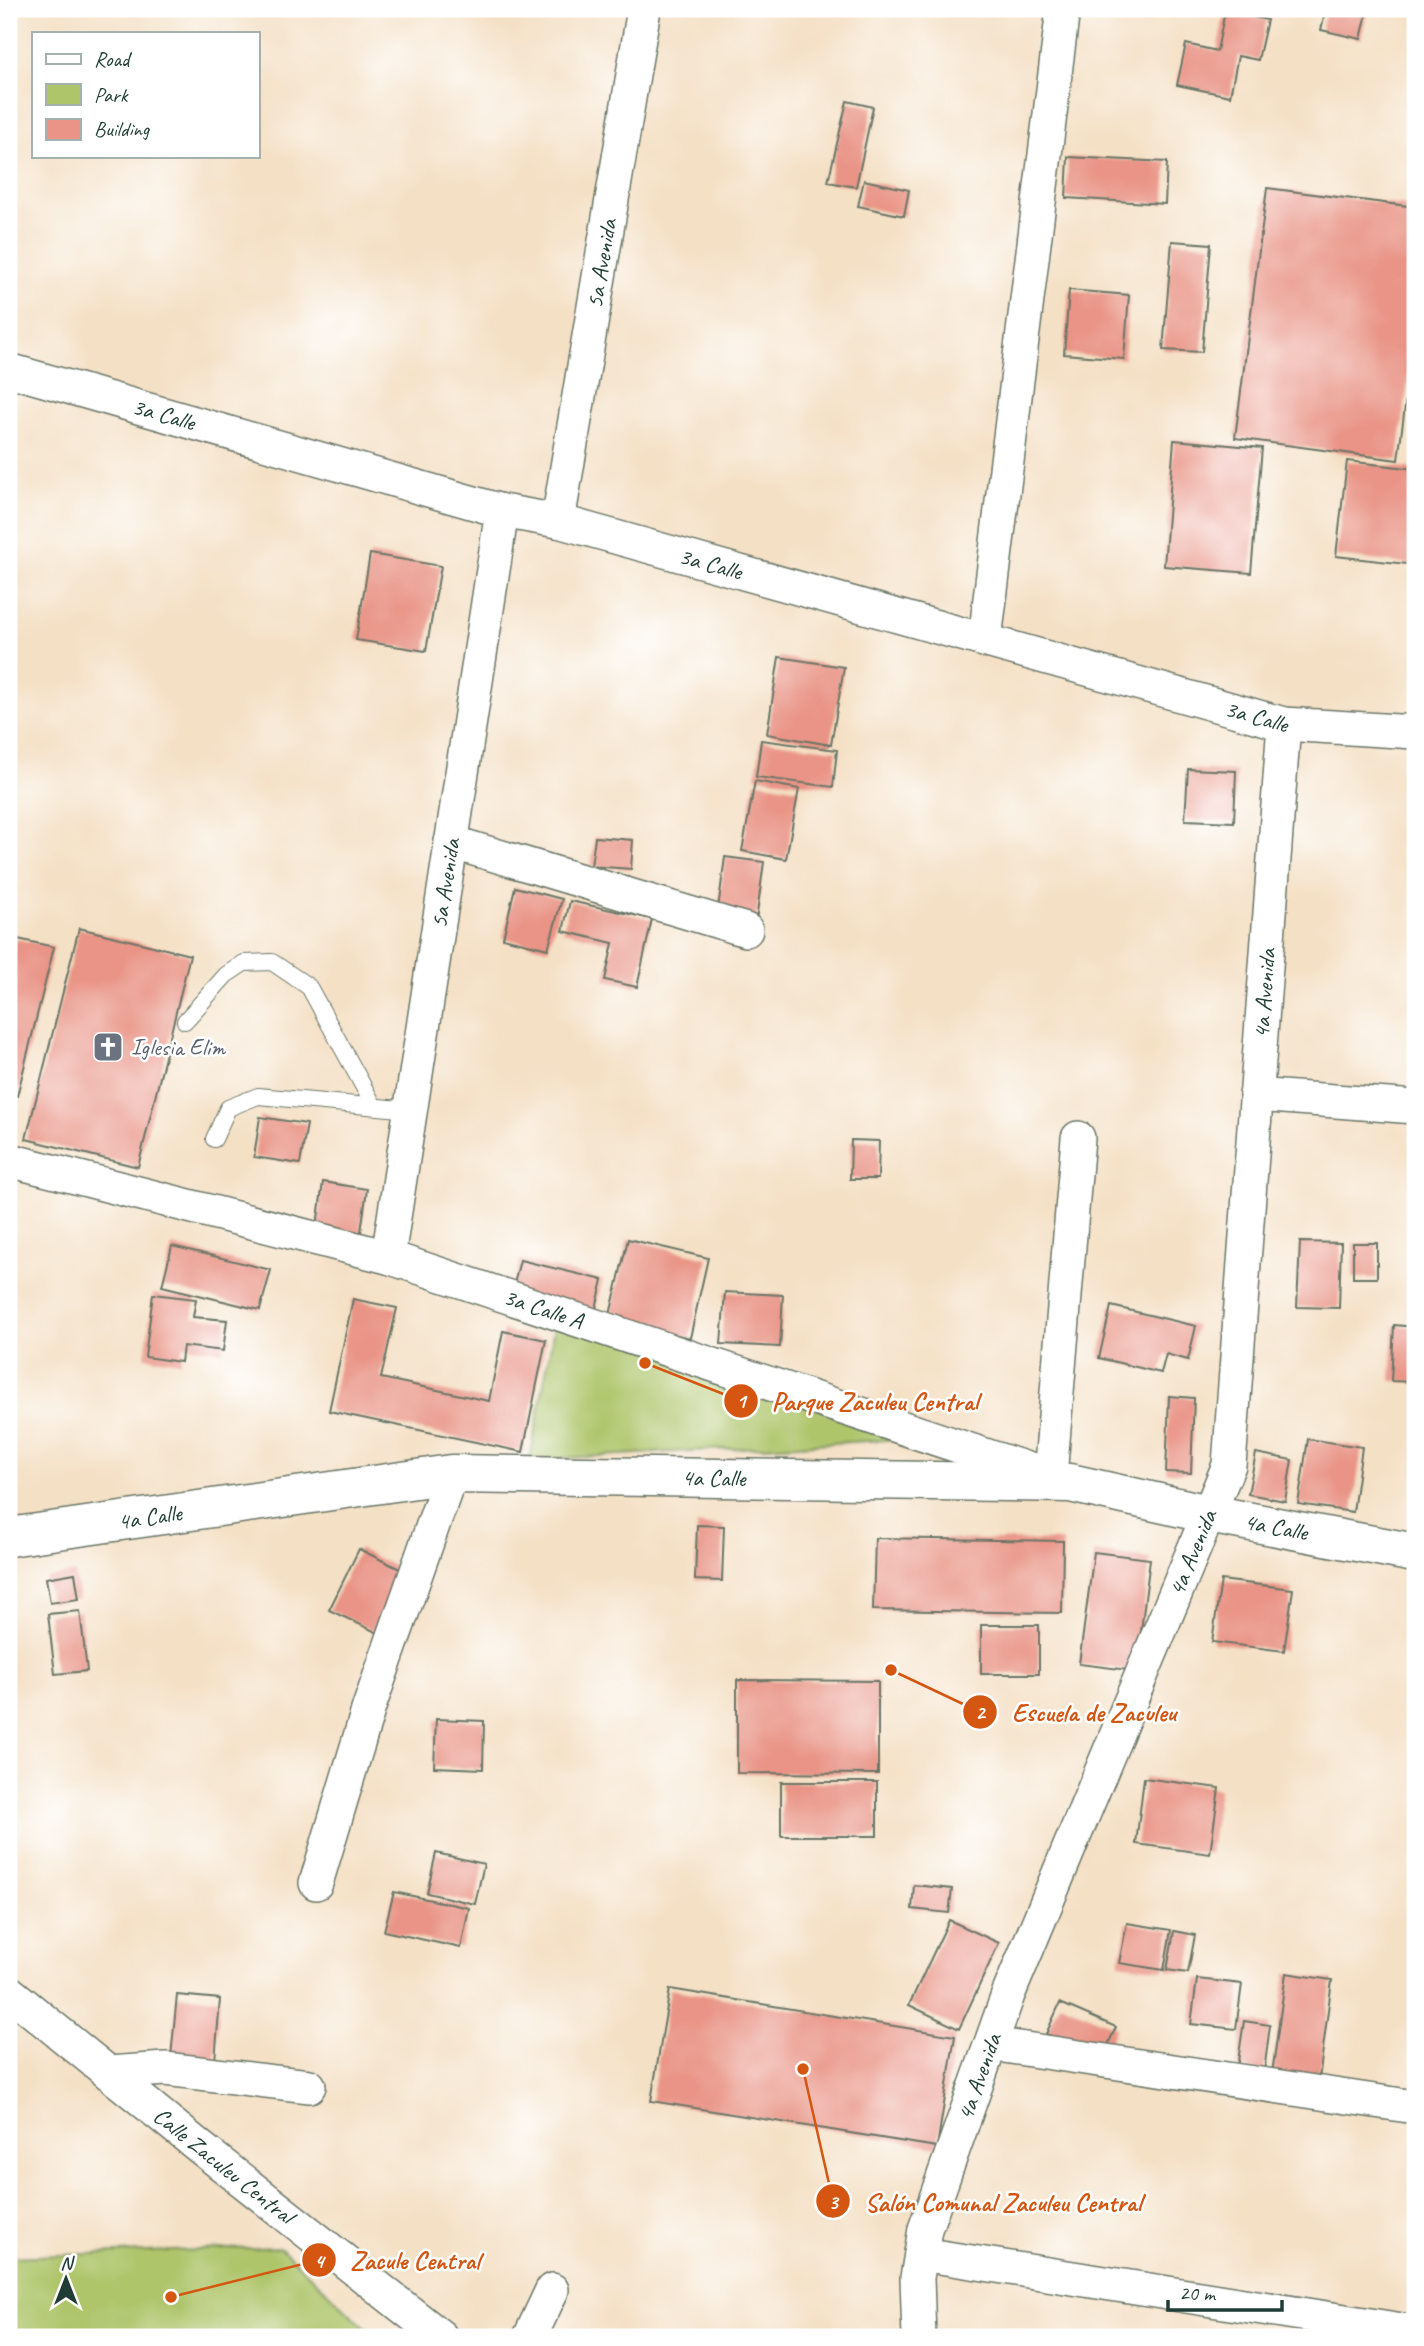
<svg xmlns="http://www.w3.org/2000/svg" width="1424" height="2346" viewBox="0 0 1424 2346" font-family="Caveat,sans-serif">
<rect width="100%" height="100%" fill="#fff"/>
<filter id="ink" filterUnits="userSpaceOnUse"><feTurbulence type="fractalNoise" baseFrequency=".0143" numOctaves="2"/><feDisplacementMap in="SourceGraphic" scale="14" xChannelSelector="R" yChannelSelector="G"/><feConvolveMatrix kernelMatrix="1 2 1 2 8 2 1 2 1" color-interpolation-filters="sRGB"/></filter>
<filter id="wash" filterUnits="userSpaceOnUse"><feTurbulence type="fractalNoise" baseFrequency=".00686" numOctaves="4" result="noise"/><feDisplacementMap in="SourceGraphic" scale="28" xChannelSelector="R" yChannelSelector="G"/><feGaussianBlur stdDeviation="1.57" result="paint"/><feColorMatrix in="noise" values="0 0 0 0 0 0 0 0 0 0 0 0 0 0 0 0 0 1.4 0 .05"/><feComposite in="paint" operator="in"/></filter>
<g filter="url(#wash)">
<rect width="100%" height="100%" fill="#f4e0c5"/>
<g fill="#aec56a" stroke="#66814f" stroke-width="2">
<path d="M558,1306L921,1438L530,1460Z"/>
<path d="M280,2247L375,2337H9V2257Z"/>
</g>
<g id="blocks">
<g fill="#e99486">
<path d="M1326,9H1368L1361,39L1321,30Z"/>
<path d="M1225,11L1267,20L1258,60L1238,56L1230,96L1177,85L1186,44L1217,51Z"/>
<path d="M847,101L873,107L856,187L828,182Z"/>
<path d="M1068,157L1167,162L1165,204L1066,198Z"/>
<path d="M864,180L909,190L904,216L858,206Z"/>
<path d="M1267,188L1415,207V329L1398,460L1235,438Z"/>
<path d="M1172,241L1211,244L1202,352L1163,350Z"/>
<path d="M1069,290L1129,295L1124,359L1064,354Z"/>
<path d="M1174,440L1262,448L1251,573L1164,566Z"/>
<path d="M1347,461L1415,469V565L1336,556Z"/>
<path d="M370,554L441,566L426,651L356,640Z"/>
<path d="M779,657L844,667L831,745L767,734Z"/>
<path d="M761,740L837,750L833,787L756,777Z"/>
<path d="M1188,769L1236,771L1234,822L1185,820Z"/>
<path d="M755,781L799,789L786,859L742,851Z"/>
<path d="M595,837L633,840L631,869L591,866Z"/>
<path d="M725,857L764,862L756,921L717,916Z"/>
<path d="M515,887L562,899L548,949L503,938Z"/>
<path d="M570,901L652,919L637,987L605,980L613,943L563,931Z"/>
<path d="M79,928L190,955L138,1167L26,1139Z"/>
<path d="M9,937L54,947L17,1096L9,1094Z"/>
<path d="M260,1117L307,1124L300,1164L254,1157Z"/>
<path d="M851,1140L879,1141L878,1179H850Z"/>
<path d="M323,1182L367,1189L360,1239L316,1233Z"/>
<path d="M628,1239L708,1258L690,1338L609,1319Z"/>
<path d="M1300,1242L1341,1243L1339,1308L1297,1307Z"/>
<rect x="1353" y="1243" width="24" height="35"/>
<path d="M172,1246L271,1270L260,1310L162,1286Z"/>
<path d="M520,1260L603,1280L595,1312L512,1292Z"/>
<path d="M725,1292L783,1295L780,1347L721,1344Z"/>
<path d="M153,1294L196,1299L193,1317L227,1320L223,1351L183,1346L181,1362L145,1357Z"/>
<path d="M353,1299L397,1308L381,1378L489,1401L503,1331L546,1340L523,1452L329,1411Z"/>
<path d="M1111,1306L1196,1326L1188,1360L1166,1354L1161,1373L1099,1358Z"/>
<path d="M1394,1325L1415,1327V1382L1391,1381Z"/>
<path d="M1169,1396L1194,1398L1191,1473L1166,1472Z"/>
<path d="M1308,1439L1362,1447L1353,1512L1298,1504Z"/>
<path d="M1256,1453L1292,1460L1285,1501L1248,1494Z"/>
<path d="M697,1525L724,1526L722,1581L695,1580Z"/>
<path d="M875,1538L1063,1541L1062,1613L873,1610Z"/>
<path d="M359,1549L408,1573L378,1633L329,1610Z"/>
<path d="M1094,1552L1150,1559L1136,1671L1079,1664Z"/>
<path d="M75,1573L79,1599L50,1603L46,1578Z"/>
<path d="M1221,1580L1293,1589L1284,1651L1212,1642Z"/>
<path d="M80,1611L87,1671L55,1674L48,1614Z"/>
<rect x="981" y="1625" width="58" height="49"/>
<path d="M737,1680L878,1681V1774L737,1773Z"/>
<path d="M436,1719L484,1721L483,1769L434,1767Z"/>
<path d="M1144,1778L1219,1788L1210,1854L1136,1844Z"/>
<rect x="781" y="1782" width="96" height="54"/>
<path d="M436,1853L484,1864L475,1904L427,1893Z"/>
<path d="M914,1885L952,1889L949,1913L912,1909Z"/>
<path d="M394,1892L469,1908L461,1948L384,1931Z"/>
<path d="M949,1920L999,1943L959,2029L909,2005Z"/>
<path d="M1127,1923L1171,1930L1164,1970L1119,1963Z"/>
<path d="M1174,1931L1195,1935L1188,1973L1167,1970Z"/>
<path d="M1286,1973L1332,1980L1318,2087L1271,2081Z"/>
<path d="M1197,1979L1242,1984L1236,2029L1191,2024Z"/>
<path d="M670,1989L955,2036L937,2147L651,2101Z"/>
<path d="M177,1995L220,1999L215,2061L171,2057Z"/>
<path d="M1060,2003L1116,2027L1102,2058L1046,2034Z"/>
<path d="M1244,2021L1270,2025L1264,2072L1237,2068Z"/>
</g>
</g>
</g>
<g filter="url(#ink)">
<use href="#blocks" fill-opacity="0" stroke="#6a7667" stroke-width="2"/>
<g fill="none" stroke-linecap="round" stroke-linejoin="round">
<g stroke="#6a7667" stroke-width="18">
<g id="service">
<path d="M185,1021L226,975L244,963L272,962L309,987L374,1106"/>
<path d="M214,1139L228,1108L258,1096L411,1110"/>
</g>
</g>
<g stroke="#6a7667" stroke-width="36">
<g id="minor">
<path id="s1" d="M9,370L502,511L558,521L1284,724L1415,732"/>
<path id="s2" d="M558,521L644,9"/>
<path d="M985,639L1063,9"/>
<path d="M451,842L746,930"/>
<path d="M1256,1095L1415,1107"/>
<path id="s3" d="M9,1160L388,1257L1051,1477"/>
<path id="s4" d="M388,1257L502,511"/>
<path d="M1050,1477L1078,1138"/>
<path d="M316,1883L369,1707L451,1474"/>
<path id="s5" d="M9,1992L201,2148L441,2337"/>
<path d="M991,2044L1415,2107"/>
<path d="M109,2073L165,2069L309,2086"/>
<path d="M921,2254L1415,2332"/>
<path d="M530,2337L552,2290"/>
<path id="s6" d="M919,2337L917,2278L925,2229L1008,1995L1229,1465L1284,724"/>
</g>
</g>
<g stroke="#6a7667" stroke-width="41">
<g id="tertiary">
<path id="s7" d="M9,1537L451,1474L1070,1483L1209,1514L1415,1553"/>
</g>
</g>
<use href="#service" stroke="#fff" stroke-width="16"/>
<use href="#minor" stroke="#fff" stroke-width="33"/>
<use href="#tertiary" stroke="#fff" stroke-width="38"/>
</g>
</g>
<defs>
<g id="church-square" transform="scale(1.575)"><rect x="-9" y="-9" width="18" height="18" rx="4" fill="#6b7280" stroke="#fff"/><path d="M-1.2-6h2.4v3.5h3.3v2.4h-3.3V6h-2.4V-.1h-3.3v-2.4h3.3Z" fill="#fff"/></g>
</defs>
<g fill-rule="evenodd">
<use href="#church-square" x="108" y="1047"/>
</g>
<g text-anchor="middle" stroke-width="5" stroke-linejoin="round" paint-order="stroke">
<g font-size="24" fill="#1f3d34" stroke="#fff">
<text dy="8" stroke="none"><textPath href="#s2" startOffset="261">5a Avenida</textPath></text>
<text dy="8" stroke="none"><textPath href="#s1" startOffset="161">3a Calle</textPath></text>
<text dy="8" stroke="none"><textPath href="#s1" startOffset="728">3a Calle</textPath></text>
<text dy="8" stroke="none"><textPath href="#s1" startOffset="1295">3a Calle</textPath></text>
<text dy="8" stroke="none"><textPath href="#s4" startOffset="378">5a Avenida</textPath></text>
<text dy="8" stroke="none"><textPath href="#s6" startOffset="1404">4a Avenida</textPath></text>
<text dy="8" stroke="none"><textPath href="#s3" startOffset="555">3a Calle A</textPath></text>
<text dy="8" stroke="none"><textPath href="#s7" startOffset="709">4a Calle</textPath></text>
<text dy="8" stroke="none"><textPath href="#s7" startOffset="142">4a Calle</textPath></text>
<text dy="8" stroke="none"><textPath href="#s7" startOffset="1276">4a Calle</textPath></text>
<text dy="8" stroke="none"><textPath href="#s6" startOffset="836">4a Avenida</textPath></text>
<text dy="8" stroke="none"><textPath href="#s6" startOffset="270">4a Avenida</textPath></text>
<text dy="8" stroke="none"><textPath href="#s5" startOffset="276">Calle Zaculeu Central</textPath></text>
</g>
<g font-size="24" fill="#5b616d" stroke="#fff" text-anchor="start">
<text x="131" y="1055">Iglesia Elim</text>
</g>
</g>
<path fill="none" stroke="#d45610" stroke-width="2.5" d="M645 1363L741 1401M891 1670L980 1712M803 2069L833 2201M171 2297L319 2260"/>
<g fill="#d45610" stroke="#fff" stroke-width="2.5">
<circle cx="645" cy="1363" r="7"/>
<circle cx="891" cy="1670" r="7"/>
<circle cx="803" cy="2069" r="7"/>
<circle cx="171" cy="2297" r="7"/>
<circle cx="741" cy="1401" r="18"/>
<circle cx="980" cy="1712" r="18"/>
<circle cx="833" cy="2201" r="18"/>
<circle cx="319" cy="2260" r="18"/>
</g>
<g font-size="21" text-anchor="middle" font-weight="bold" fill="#fff">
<text x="741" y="1408">1</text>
<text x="980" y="1719">2</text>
<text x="833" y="2209">3</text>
<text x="319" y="2268">4</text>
</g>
<g font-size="26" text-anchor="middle" font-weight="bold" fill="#d45610" stroke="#fff" stroke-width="5" stroke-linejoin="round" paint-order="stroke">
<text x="875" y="1410">Parque Zaculeu Central</text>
<text x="1094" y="1721">Escuela de Zaculeu</text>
<text x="1003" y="2211">Salón Comunal Zaculeu Central</text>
<text x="415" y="2269">Zacule Central</text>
</g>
<rect width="1424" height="2346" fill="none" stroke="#fff" stroke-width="35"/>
<rect x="32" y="32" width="228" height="126" fill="#ffffff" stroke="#a5b1ae" stroke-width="2"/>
<rect x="46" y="54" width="35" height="10" fill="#ffffff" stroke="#a5b1ae" stroke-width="2"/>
<text x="94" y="66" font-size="21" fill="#1f3d34">Road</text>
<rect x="46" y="84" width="35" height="21" fill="#aec56a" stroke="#a5b1ae" stroke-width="2"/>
<text x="94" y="102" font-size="21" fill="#1f3d34">Park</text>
<rect x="46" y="119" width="35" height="21" fill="#e99486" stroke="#a5b1ae" stroke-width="2"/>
<text x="94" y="136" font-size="21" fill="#1f3d34">Building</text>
<g transform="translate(66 2279)" stroke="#ffffff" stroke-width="5" paint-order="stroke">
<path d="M0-5L12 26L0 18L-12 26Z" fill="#1f3d34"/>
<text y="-10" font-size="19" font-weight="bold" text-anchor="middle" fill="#1f3d34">N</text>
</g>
<path d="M1168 2300v10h114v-10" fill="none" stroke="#1f3d34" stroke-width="3.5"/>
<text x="1179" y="2300" font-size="21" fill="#1f3d34" stroke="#ffffff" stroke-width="5" paint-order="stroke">20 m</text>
</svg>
